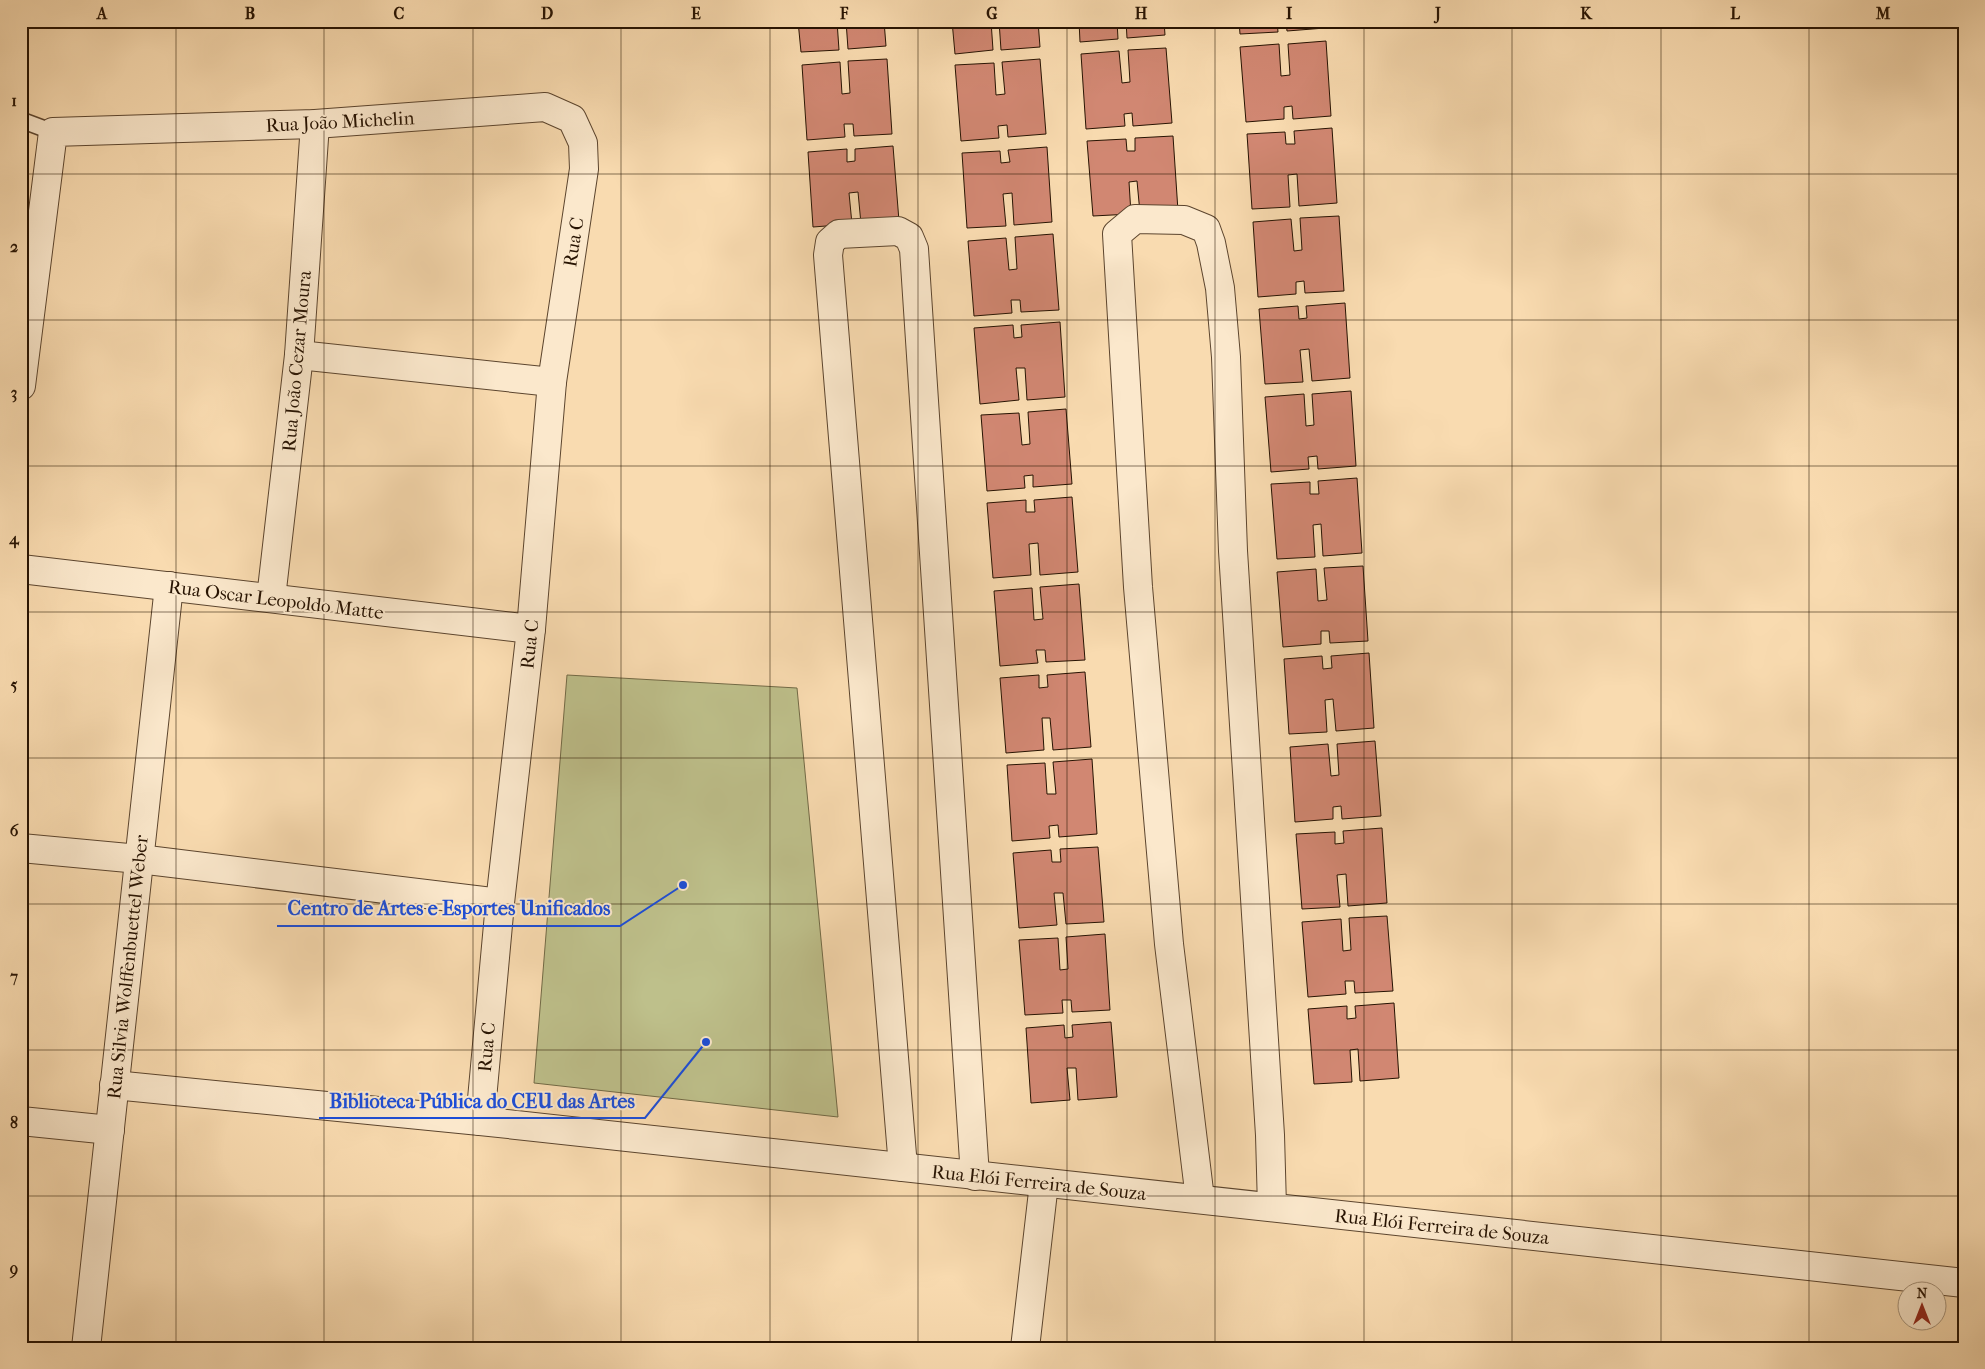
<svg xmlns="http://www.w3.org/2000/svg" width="1985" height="1369" viewBox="0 0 1985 1369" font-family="'IM FELL French Canon',serif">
<rect width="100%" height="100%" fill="#f9dbb0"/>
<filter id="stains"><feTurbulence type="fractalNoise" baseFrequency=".004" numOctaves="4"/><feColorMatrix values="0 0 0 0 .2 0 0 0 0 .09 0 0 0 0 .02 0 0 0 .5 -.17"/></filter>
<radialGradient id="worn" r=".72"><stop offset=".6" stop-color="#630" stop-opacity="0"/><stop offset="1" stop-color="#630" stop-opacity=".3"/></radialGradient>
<path fill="#bec08b" stroke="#726a46" d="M567,675L797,688L838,1117L534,1083Z"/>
<g fill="#d18772" stroke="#271302">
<path d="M798,21H837L839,50L801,52Z"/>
<path d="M846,21H884L886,46L848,49Z"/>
<path d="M952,21H991L993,50L955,54Z"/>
<path d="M999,21H1038L1040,47L1001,50Z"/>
<path d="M1079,21H1117L1118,39L1080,42Z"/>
<path d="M1126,21H1164L1165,35L1127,38Z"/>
<path d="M1239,21H1277L1278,32L1240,34Z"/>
<path d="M1286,21H1325V28L1287,31Z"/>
<path d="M1326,41L1331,116L1293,119L1292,106L1284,107V119L1246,122L1240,47L1279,44L1281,76L1290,75L1288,44Z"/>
<path d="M1166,48L1172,123L1133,126L1132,113L1124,114L1125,126L1086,129L1081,54L1119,51L1122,83L1130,82L1128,50Z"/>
<path d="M887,59L892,134L854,136L853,124H844L845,137L807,140L802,65L840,62L842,94L850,93L848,61Z"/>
<path d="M1040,59L1046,134L1008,137L1007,125L998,126L999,138L961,141L955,65L994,63L996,95L1005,94L1002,62Z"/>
<path d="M1332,128L1337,203L1299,206L1297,174L1288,175L1290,207L1252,209L1247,134L1285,132L1286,144H1295L1294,131Z"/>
<path d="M1173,136L1178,211L1140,213L1137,181L1129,182L1131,214L1093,216L1087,141L1126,139L1127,151H1135V138Z"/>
<path d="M893,146L899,221L861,224L858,192L849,193L852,224L813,227L808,152L847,149V162L855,161V149Z"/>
<path d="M1047,147L1052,222L1014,225L1012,193L1003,194L1006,226L967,228L962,153L1000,151L1001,163L1010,162L1008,150Z"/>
<path d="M1339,216L1344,291L1305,293L1304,281L1296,282V294L1258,297L1253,222L1291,219L1294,251L1302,250L1300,218Z"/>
<path d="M1053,234L1059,310L1021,312L1020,300H1011L1012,313L974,316L968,241L1006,238L1009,270L1017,269L1015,237Z"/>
<path d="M1345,303L1350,378L1312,381L1309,349L1300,350L1303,382L1265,384L1259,309L1298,306L1299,319L1307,318L1306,306Z"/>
<path d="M1060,322L1065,397L1027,400L1025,368H1016L1019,400L980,404L974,328L1013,325L1014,338L1022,337L1021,325Z"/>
<path d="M1351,391L1356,466L1318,469L1317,456L1308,457L1309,469L1271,472L1265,397L1304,394L1306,426L1314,425L1312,394Z"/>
<path d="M1066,409L1072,484L1033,487V475L1024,476L1025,488L987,491L981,415L1019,413L1022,445L1030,444L1028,412Z"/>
<path d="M1357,478L1362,553L1323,556L1321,524L1313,525L1315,557L1277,559L1271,484L1310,482V494H1319L1318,481Z"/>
<path d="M1072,497L1078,572L1040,575L1038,543L1029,544L1031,575L993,578L987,503L1026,500V512H1035L1034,500Z"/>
<path d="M1363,566L1368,641L1330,643L1329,631H1321V644L1283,647L1277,572L1316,569L1318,601L1327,600L1324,568Z"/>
<path d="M1079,584L1085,660L1046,662L1045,650H1036L1038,663L1000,666L994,591L1032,588L1034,620L1043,619L1040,587Z"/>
<path d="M1369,653L1374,728L1336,731L1333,699L1325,700L1327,732L1289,734L1284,659L1322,656L1323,669L1332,668L1331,656Z"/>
<path d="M1085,672L1091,747L1053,750L1050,718H1042L1044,750L1006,753L1000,678L1039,675V688L1048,687L1047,675Z"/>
<path d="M1375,741L1381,816L1342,819L1341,806L1333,807V819L1295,822L1290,747L1328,744L1331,776L1339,775L1337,744Z"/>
<path d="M1092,759L1097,834L1059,837L1058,825L1049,826L1050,838L1012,841L1007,765L1045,763L1047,794H1056L1053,762Z"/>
<path d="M1382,828L1387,903L1348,906L1346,874L1337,875L1340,907L1302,909L1296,834L1335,832V844L1344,843L1343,831Z"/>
<path d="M1098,847L1104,922L1066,924L1063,893H1054L1057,925L1019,928L1013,853L1051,850L1052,862H1061L1060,849Z"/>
<path d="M1387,916L1393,991L1355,993L1354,981H1345L1346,994L1308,997L1302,922L1341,919L1343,951L1351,950L1349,918Z"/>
<path d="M1105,934L1110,1010L1072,1012L1071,1000H1062L1063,1013L1025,1015L1019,940L1058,938L1060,970L1068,969L1066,937Z"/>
<path d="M1394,1003L1399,1078L1360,1081L1358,1049L1350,1050L1352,1082L1314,1084L1308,1009L1347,1006V1019L1356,1018L1355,1006Z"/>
<path d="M1111,1022L1117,1097L1078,1100L1076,1068H1067L1070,1100L1031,1103L1026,1028L1064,1025L1065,1038L1073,1037L1072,1025Z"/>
</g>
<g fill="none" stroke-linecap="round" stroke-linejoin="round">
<g stroke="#5c452e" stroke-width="18">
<path id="lane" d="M21,120L53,132"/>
</g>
<g stroke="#5c452e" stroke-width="30">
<g id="street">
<path d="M299,355L552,382"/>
<path d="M21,386L53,132L315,124L545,107L572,119L583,143L584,169L552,382L531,629L500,903L480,1121"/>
<path d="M21,569L531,629"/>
<path d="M271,598L299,355L315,124"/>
<path d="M21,848L139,859L500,903"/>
<path d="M114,1085L480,1121L1964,1283"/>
<path d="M21,1121L110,1130"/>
<path d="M903,1167L828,255L830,242L839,234L898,231L909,237L914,249L975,1176"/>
<path d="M1200,1199L1169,944L1138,587L1117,234L1135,219L1184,220L1206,229L1211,243L1220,288L1226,357L1233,551L1270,1135L1272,1207"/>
<path d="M86,1348L169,586"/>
<path d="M1025,1348L1044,1183"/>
</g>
</g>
<use href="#lane" stroke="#fbe8cc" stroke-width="15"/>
<use href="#street" stroke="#fbe8cc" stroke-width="28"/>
</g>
<path fill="none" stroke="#271302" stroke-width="1" stroke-opacity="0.55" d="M176,21V1348M324,21V1348M473,21V1348M621,21V1348M770,21V1348M918,21V1348M1067,21V1348M1215,21V1348M1364,21V1348M1512,21V1348M1661,21V1348M1809,21V1348M21,174H1964M21,320H1964M21,466H1964M21,612H1964M21,758H1964M21,904H1964M21,1050H1964M21,1196H1964"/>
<g text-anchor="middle" stroke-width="4" stroke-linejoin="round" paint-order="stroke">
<g font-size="19" fill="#271302" stroke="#fbe8cc">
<text transform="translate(340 121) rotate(-3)" y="7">Rua João Michelin</text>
<text transform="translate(573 242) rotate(-81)" y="7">Rua C</text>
<text transform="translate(296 361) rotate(-85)" y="7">Rua João Cezar Moura</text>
<text transform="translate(276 599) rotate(7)" y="7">Rua Oscar Leopoldo Matte</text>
<text transform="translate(529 644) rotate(-84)" y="7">Rua C</text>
<text transform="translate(127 967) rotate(-84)" y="7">Rua Silvia Wolffenbuettel Weber</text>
<text transform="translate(486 1047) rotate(-85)" y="7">Rua C</text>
<text transform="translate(1039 1182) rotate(6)" y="7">Rua Elói Ferreira de Souza</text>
<text transform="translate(1442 1226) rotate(6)" y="7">Rua Elói Ferreira de Souza</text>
</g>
</g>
<path fill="none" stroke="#1d4ed8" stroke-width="2" d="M683 885L620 926H277M706 1042L645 1118H319"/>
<g fill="#1d4ed8" stroke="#fbe8cc" stroke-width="2">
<circle cx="683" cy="885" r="5"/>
<circle cx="706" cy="1042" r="5"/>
</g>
<g font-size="20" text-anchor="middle" font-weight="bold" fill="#1d4ed8" stroke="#fbe8cc" stroke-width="4" stroke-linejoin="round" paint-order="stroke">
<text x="449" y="915">Centro de Artes e Esportes Unificados</text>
<text x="482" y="1108">Biblioteca Pública do CEU das Artes</text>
</g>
<rect width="1985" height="1369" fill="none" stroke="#f9dbb0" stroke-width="55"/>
<g transform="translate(1922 1306)"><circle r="24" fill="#fbe8cc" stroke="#a6937b"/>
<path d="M0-4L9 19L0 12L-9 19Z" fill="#8f2418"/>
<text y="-8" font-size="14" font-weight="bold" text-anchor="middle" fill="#271302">N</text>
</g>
<rect x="28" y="28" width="1930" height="1314" fill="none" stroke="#271302" stroke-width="2"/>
<g font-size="16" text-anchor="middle" font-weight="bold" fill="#271302">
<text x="102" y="19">A</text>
<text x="250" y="19">B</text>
<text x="399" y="19">C</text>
<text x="547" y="19">D</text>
<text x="696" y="19">E</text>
<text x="844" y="19">F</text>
<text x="992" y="19">G</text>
<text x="1141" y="19">H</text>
<text x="1289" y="19">I</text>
<text x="1438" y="19">J</text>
<text x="1586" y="19">K</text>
<text x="1735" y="19">L</text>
<text x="1883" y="19">M</text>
<text x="14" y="106">1</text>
<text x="14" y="252">2</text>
<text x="14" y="398">3</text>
<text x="14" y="544">4</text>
<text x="14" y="690">5</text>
<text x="14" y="836">6</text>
<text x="14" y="982">7</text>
<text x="14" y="1128">8</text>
<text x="14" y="1274">9</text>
</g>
<rect width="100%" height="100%" filter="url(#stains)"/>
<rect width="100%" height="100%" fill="url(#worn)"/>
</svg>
